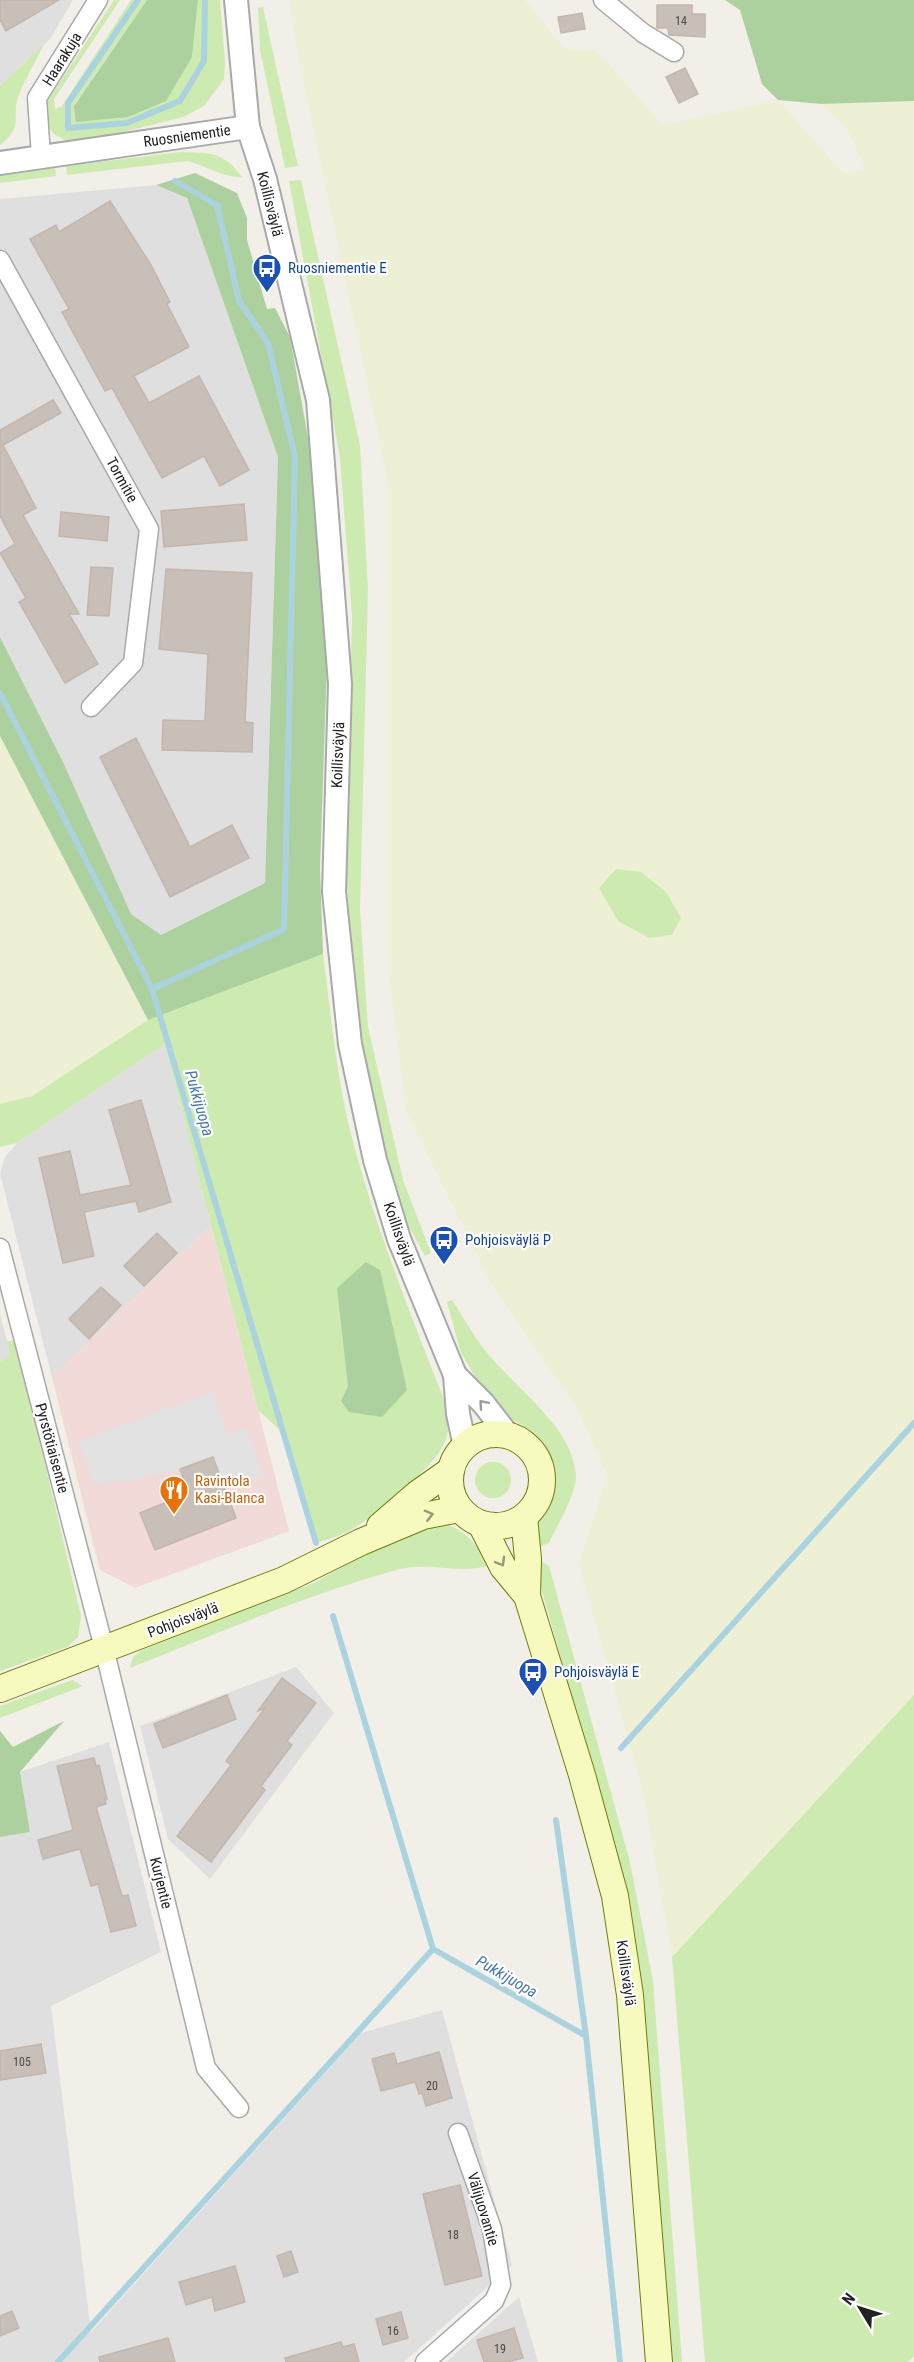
<svg xmlns="http://www.w3.org/2000/svg" width="914" height="2362" viewBox="0 0 914 2362" font-family="'Roboto Condensed',sans-serif">
<rect width="100%" height="100%" fill="#f2efe9"/>
<g fill="#e0dfdf">
<path d="M0,0H73L50,39L0,86Z"/>
<path d="M156,185L187,198L278,457L265,883L161,935L130,914L63,762L0,637V199Z"/>
<path d="M165,1044L211,1225L52,1377L0,1174L5,1157L17,1143Z"/>
<path d="M0,1314L11,1356L0,1362Z"/>
<path d="M296,1667L334,1713L210,1879L168,1839L140,1726Z"/>
<path d="M109,1742L161,1952L51,2006L91,2332L361,2033L442,2010L512,2265L404,2362H0V1837L30,1832L20,1772Z"/>
<path d="M519,2297L538,2362H446Z"/>
</g>
<path fill="#f2dad9" d="M211,1225L289,1531L135,1588L100,1570L52,1377Z"/>
<g fill="#eef0d5">
<path d="M289,0H525L565,49L596,50L663,125L778,100L844,174L866,169L846,127L821,104L914,101V1695L672,1957L642,1788L579,1565L607,1475L576,1407L492,1285L406,1111L388,967V482L299,61Z"/>
<path d="M0,736L148,1020L32,1096L0,1104Z"/>
</g>
<g fill="#cdebb0">
<path d="M114,0H120L54,99L55,109L62,106L131,0H147L74,105L192,57L198,0H220L225,63L224,79L204,106L183,117L119,133L69,142L54,134L45,122L46,103Z"/>
<path d="M263,7L298,166L285,168L260,50L258,8Z"/>
<path d="M44,44C36,61 26,77 19,95C10,117 26,125 0,145V86Z"/>
<path d="M181,152C210,153 223,151 242,177C227,179 204,165 187,161L67,175L66,166Z"/>
<path d="M55,166L56,176L0,183V175Z"/>
<path d="M301,180L360,445L368,589L360,909L368,1027L403,1180L431,1253L425,1256L405,1219L389,1176L358,1038L346,871L352,616L340,458L289,181Z"/>
<path d="M616,869L641,872L666,892L681,918L672,935L649,938L618,921L599,888Z"/>
<path d="M323,954C331,1013 336,1073 350,1130C374,1224 410,1313 445,1402C448,1414 450,1427 446,1439C438,1465 375,1516 351,1530C340,1536 327,1539 316,1543L284,1434L258,1410L165,1044L17,1143L0,1147V1104L32,1096L148,1020Z"/>
<path d="M452,1300C463,1316 472,1334 485,1350C513,1387 573,1426 576,1475C577,1494 557,1525 549,1543L531,1550L533,1530L547,1510L555,1492V1471L548,1450L534,1432L508,1417L482,1388L461,1353L447,1302Z"/>
<path d="M7,1341H16L81,1616L78,1637L67,1647L0,1671V1362L10,1356Z"/>
<circle cx="493" cy="1480" r="18"/>
<path d="M435,1521C465,1528 473,1541 490,1565C462,1575 429,1562 400,1569C308,1594 219,1633 130,1668L133,1657L142,1650L314,1583L415,1526Z"/>
<path d="M543,1562L549,1566L630,1862L653,1981L682,2362H670L620,1867L534,1563Z"/>
<path d="M72,1680L83,1686L0,1718V1706Z"/>
<path d="M914,1695V2357L907,2362H705L672,1957Z"/>
</g>
<g fill="#add19e">
<path d="M147,0H198L192,57L166,101L128,117L76,122L74,106Z"/>
<path d="M725,0H914V101L821,104L778,100L762,84L740,10Z"/>
<path d="M195,173L237,193L247,218V240L267,309L275,308L290,337L314,471L327,663L320,869L323,954L148,1020L0,736V637L63,762L131,914L161,935L265,883L278,457L187,198L156,185Z"/>
<path d="M366,1262L380,1270L407,1390L382,1417L349,1412L341,1401L348,1386L337,1288Z"/>
<path d="M64,1721L20,1772L30,1832L0,1837V1731L13,1747Z"/>
</g>
<path fill="#e2e2e2" d="M212,1392L228,1435L247,1428L263,1477L225,1489L212,1457L180,1469L130,1481L94,1483L79,1441Z"/>
<g fill="none" stroke-linecap="round" stroke-linejoin="round">
<g stroke="#aad3df" stroke-width="6">
<path d="M138,0L68,103V128L127,123L180,101L204,61L205,0"/>
<path d="M0,693L152,989L316,1543"/>
<path d="M152,989L284,929L295,457L268,343L239,301L217,205L175,181"/>
<path d="M333,1616L433,1949L586,2036L620,2362"/>
<path d="M621,1748L914,1423"/>
<path d="M556,1820L586,2036"/>
<path d="M58,2362L433,1949"/>
</g>
</g>
<g fill="#c7bfb8" stroke="#c4b6ab" stroke-width="1.5">
<path d="M0,0H59L6,31L0,20Z"/>
<path d="M657,5H692V14H705V37L669,35L668,28H657Z"/>
<path d="M582,13L585,29L561,33L558,17Z"/>
<path d="M685,68L698,94L679,103L666,77Z"/>
<path d="M110,201L151,265L170,302L167,304L189,347L134,376L149,403L199,376L249,470L220,486L204,456L162,478L112,388L105,391L82,349L62,312L69,309L30,239L56,225L59,232Z"/>
<path d="M53,400L61,413L3,445L36,508L23,515L79,614H69L98,664L65,683L19,602L26,598L0,553L15,544L0,516V430Z"/>
<path d="M244,504L247,540L164,547L161,511Z"/>
<path d="M61,512L109,517L107,541L59,536Z"/>
<path d="M91,567L113,568L109,616L87,615Z"/>
<path d="M166,569L252,573L245,722L253,723L252,752L162,750L163,720L205,721L208,654L159,649Z"/>
<path d="M136,738L190,847L232,825L249,858L170,897L100,757Z"/>
<path d="M141,1100L171,1202L139,1212L136,1201L84,1212L94,1256L63,1263L39,1158L70,1151L80,1195L131,1185L109,1110Z"/>
<path d="M157,1233L177,1253L144,1286L124,1266Z"/>
<path d="M101,1287L121,1305L89,1339L69,1319Z"/>
<path d="M213,1457L236,1518L155,1550L140,1513L189,1493L180,1469Z"/>
<path d="M282,1678L316,1703L287,1741L292,1745L261,1786L265,1790L211,1862L177,1836L231,1765L226,1761L265,1708L258,1711Z"/>
<path d="M227,1695L236,1719L163,1748L154,1724Z"/>
<path d="M94,1758L96,1766L99,1765L107,1799H105L106,1804L96,1807L122,1896L128,1895L136,1926L111,1932L98,1884L91,1886L80,1849L43,1859L38,1840L73,1830L57,1766Z"/>
<path d="M41,2044L46,2073L0,2080V2051Z"/>
<path d="M439,2052L452,2098L426,2106L422,2093L419,2094L415,2082L381,2091L372,2059L394,2053L397,2064Z"/>
<path d="M460,2185L482,2276L445,2285L423,2194Z"/>
<path d="M291,2251L298,2272L284,2277L277,2256Z"/>
<path d="M235,2266L245,2302L215,2311L212,2297L186,2305L179,2282Z"/>
<path d="M12,2311L19,2328L0,2336V2316Z"/>
<path d="M401,2312L408,2338L383,2345L376,2319Z"/>
<path d="M514,2328L523,2358L507,2362H484L477,2340Z"/>
<path d="M168,2338L175,2362H100L99,2357Z"/>
<path d="M341,2342L343,2347L354,2344L359,2362H286L285,2358Z"/>
</g>
<g fill="none" stroke-linecap="round" stroke-linejoin="round">
<g stroke="#a9a9a9" stroke-width="21">
<g id="minor">
<path d="M603,0L643,33L674,52"/>
<path d="M41,156L37,98L98,0"/>
<path d="M0,260L149,529L133,663L91,707"/>
<path d="M0,1248L104,1648L206,2068L239,2108"/>
<path d="M425,2362L494,2301L501,2285L492,2229L458,2133"/>
</g>
</g>
<g stroke="#a9a9a9" stroke-width="26">
<g id="tertiary">
<path d="M236,0L248,127L265,179L318,400L340,684L334,892L350,1044L375,1160L399,1239L455,1375L458,1414L465,1446"/>
<path d="M0,163L248,127"/>
<path d="M455,1375L483,1403L508,1435"/>
</g>
</g>
<g stroke="#707d05" stroke-width="28">
<g id="secondary">
<circle cx="496" cy="1480" r="46"/>
<path d="M524,1517L528,1559L527,1596L582,1775L615,1896L630,1995L659,2362"/>
<path d="M481,1524L503,1567L527,1596"/>
<path d="M380,1526L417,1494L451,1470"/>
<path d="M0,1689L284,1580L361,1542L423,1516L459,1509"/>
</g>
</g>
<use href="#minor" stroke="#fff" stroke-width="18"/>
<use href="#tertiary" stroke="#fff" stroke-width="22"/>
<use href="#secondary" stroke="#f7fabf" stroke-width="26"/>
</g>
<defs><path id="oneway-chevron" d="M-2-3.5L2.5 0L-2 3.5" fill="none" stroke-width="1.6" stroke-linecap="round" stroke-linejoin="round" transform="scale(1.5)"/></defs>
<use stroke="#9c9c9c" href="#oneway-chevron" transform="translate(483 1404) rotate(-131)"/>
<g stroke="#979978">
<use href="#oneway-chevron" transform="translate(429 1515) rotate(-14)"/>
<use href="#oneway-chevron" transform="translate(501 1562) rotate(60)"/>
</g>
<defs>
<g id="bus-pin" transform="scale(1.5)"><path d="M0 17L-7.5 6A9.5 9.5 0 1 1 7.5 6Z" fill="#1a4fb4" stroke="#fff"/><path d="M-5-6H5V4H4V6H2V4H-2V6H-4V4H-5ZM-3.5-4V0h7V-4ZM-3.5 1.2v1.5H-2V1.2ZM2 1.2v1.5H3.5V1.2Z" fill="#fff"/></g>
<g id="restaurant-pin" transform="scale(1.5)"><path d="M0 17L-7.5 6A9.5 9.5 0 1 1 7.5 6Z" fill="#e8710a" stroke="#fff"/><path d="M-5-6h1v4h1v-4h1v4h1v-4h1v5L-1.5 .5V6h-2V.5L-5-1ZM5-6V6H3V1.5H1.5Q1.5-4 5-6Z" fill="#fff"/></g>
</defs>
<g fill-rule="evenodd">
<use href="#bus-pin" x="267" y="268"/>
<use href="#bus-pin" x="444" y="1240"/>
<use href="#restaurant-pin" x="174" y="1490"/>
<use href="#bus-pin" x="533" y="1672"/>
</g>
<g text-anchor="middle" stroke-width="4.5" stroke-linejoin="round" paint-order="stroke">
<g font-size="12" fill="#4b4948">
<text x="681" y="25">14</text>
<text x="22" y="2066">105</text>
<text x="432" y="2090">20</text>
<text x="453" y="2239">18</text>
<text x="393" y="2335">16</text>
<text x="500" y="2353">19</text>
</g>
<g font-size="15" fill="#222" stroke="#fff">
<text transform="translate(62 59) rotate(-58)" y="5">Haarakuja</text>
<text transform="translate(187 136) rotate(-8)" y="5">Ruosniementie</text>
<text transform="translate(270 204) rotate(76)" y="5">Koillisväylä</text>
<text transform="translate(122 480) rotate(61)" y="5">Tormitie</text>
<text transform="translate(338 755) rotate(-88)" y="5">Koillisväylä</text>
<text transform="translate(399 1234) rotate(71)" y="5">Koillisväylä</text>
<text transform="translate(52 1448) rotate(75)" y="5">Pyrstötiaisentie</text>
<text transform="translate(183 1620) rotate(-21)" y="5">Pohjoisväylä</text>
<text transform="translate(161 1883) rotate(76)" y="5">Kurjentie</text>
<text transform="translate(626 1973) rotate(82)" y="5">Koillisväylä</text>
<text transform="translate(483 2209) rotate(73)" y="5">Välijuovantie</text>
</g>
<g font-size="15" fill="#164399" stroke="#fff" text-anchor="start">
<text x="288" y="273">Ruosniementie E</text>
<text x="465" y="1245">Pohjoisväylä P</text>
<text x="554" y="1677">Pohjoisväylä E</text>
</g>
<g font-size="15" fill="#c56008" stroke="#fff" text-anchor="start">
<text x="195" y="1486">Ravintola<tspan x="195" dy="17">Kasi-Blanca</tspan></text>
</g>
<g font-size="16" font-style="italic" fill="#4a7aab" stroke="#fff">
<text transform="translate(200 1103) rotate(74)" y="6">Pukkijuopa</text>
<text transform="translate(507 1976) rotate(30)" y="6">Pukkijuopa</text>
</g>
</g>
<g transform="translate(860 2308) rotate(308)" stroke="#ffffff" stroke-width="4.5" paint-order="stroke">
<path d="M0-4.5L10 22L0 15L-10 22Z" fill="#222222"/>
<text y="-9" font-size="16" font-weight="bold" text-anchor="middle" fill="#222222">N</text>
</g>
</svg>
